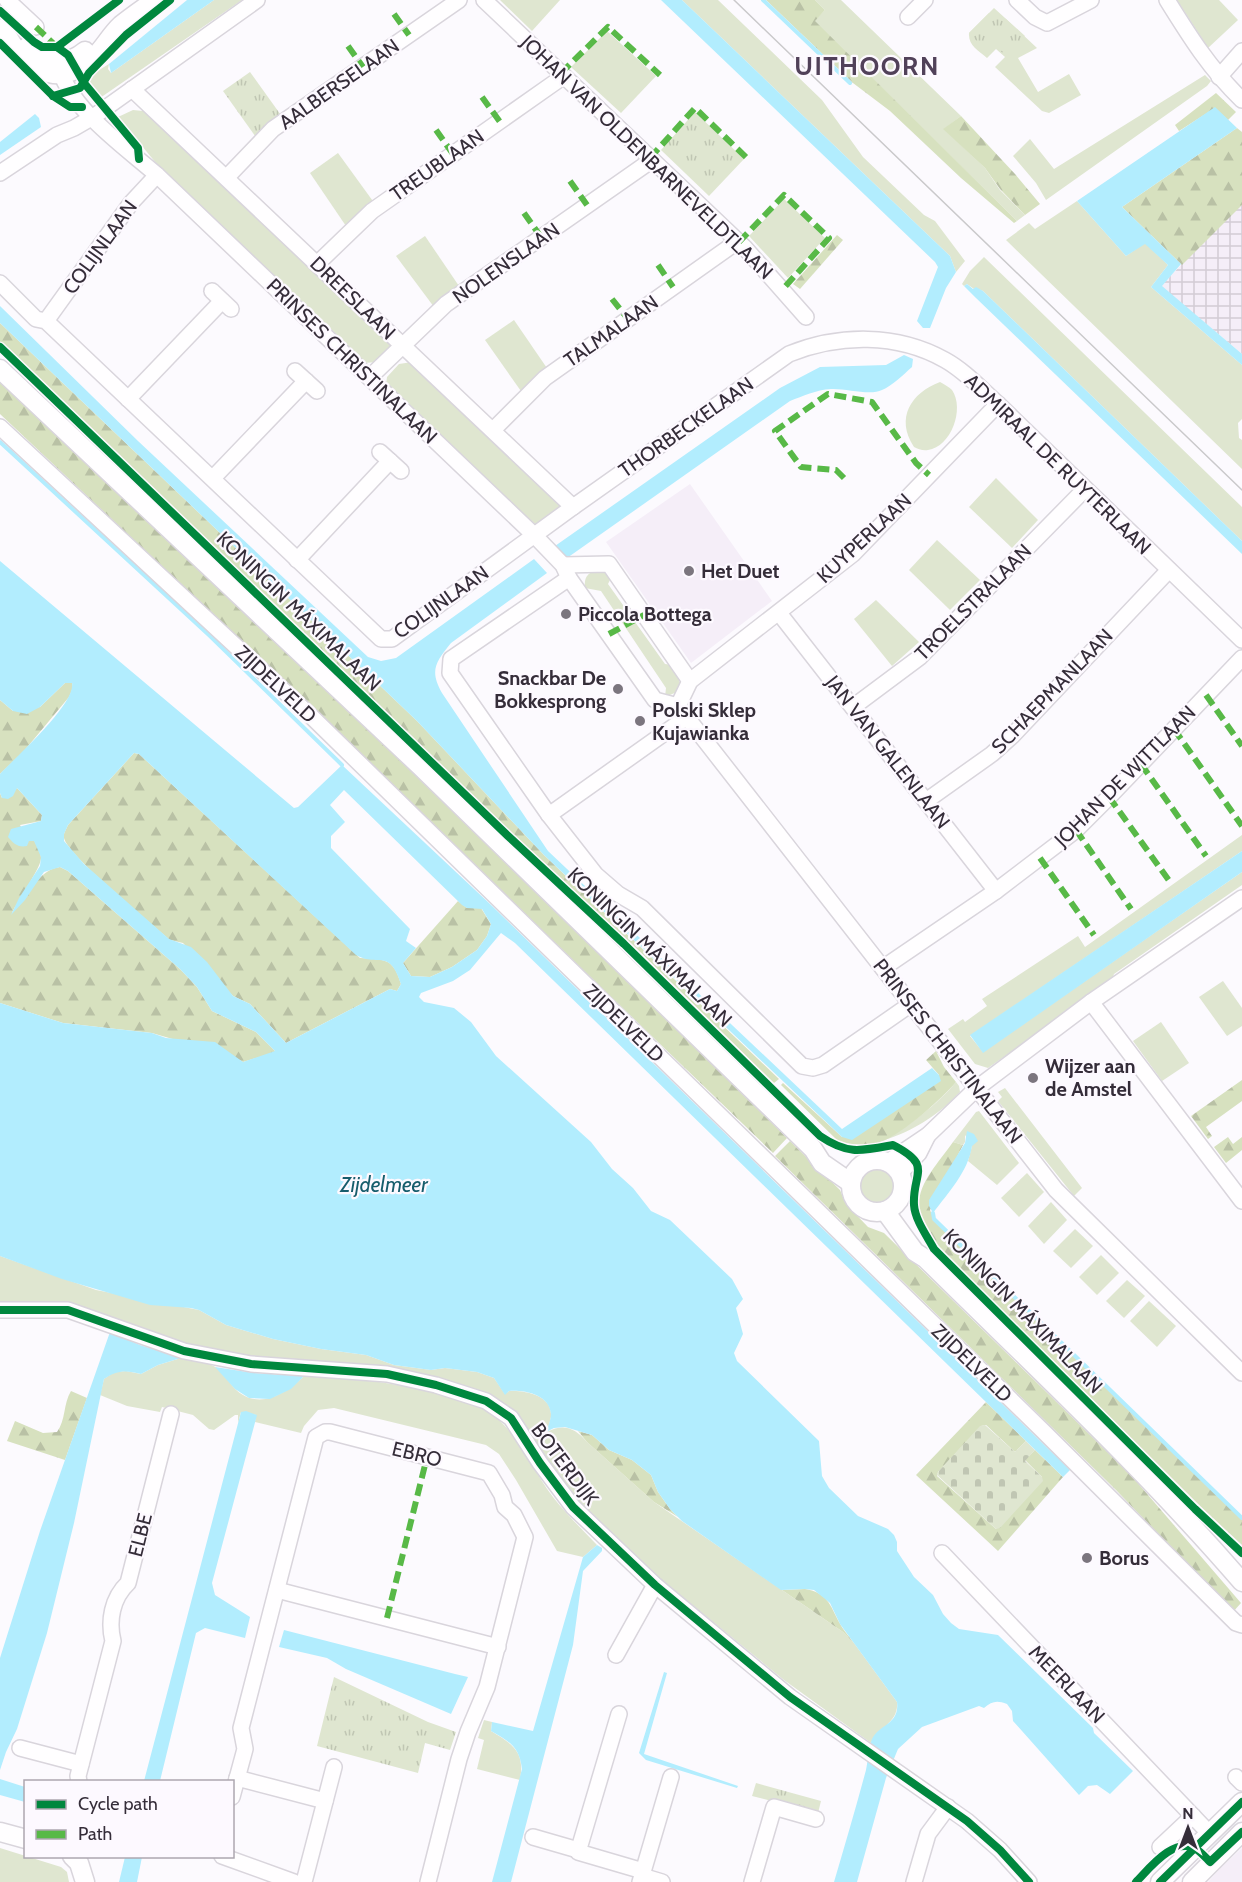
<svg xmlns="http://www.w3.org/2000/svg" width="1242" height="1882" viewBox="0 0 1242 1882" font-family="Cabin,sans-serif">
<defs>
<pattern id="industrial-grid" width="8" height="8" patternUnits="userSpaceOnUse" patternTransform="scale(1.5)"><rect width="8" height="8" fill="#f5eef8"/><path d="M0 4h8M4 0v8" fill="none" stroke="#d3ccd5"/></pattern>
<pattern id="forest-firs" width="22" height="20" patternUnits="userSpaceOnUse" patternTransform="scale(1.5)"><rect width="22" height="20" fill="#d7e1bf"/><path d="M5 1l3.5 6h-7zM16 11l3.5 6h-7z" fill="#b9c1a5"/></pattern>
<pattern id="cemetery-stones" width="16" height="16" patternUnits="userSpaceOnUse" patternTransform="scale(1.5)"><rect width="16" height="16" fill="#dfe6d0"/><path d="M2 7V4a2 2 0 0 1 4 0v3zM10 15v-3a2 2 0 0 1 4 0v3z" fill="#c0c6b3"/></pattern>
<pattern id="park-tufts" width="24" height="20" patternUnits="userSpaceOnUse" patternTransform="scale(1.5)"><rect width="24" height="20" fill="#dfe6d0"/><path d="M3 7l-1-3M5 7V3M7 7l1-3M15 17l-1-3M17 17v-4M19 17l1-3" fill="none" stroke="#c0c6b3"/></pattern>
</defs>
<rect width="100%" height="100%" fill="#fcfafe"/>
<g fill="#f5eef8">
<path d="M690,484L772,601L691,663L606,542Z"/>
<path d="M1242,1848V1882H1208L1221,1868Z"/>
</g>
<path fill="url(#industrial-grid)" d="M1242,201V354L1161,286Z"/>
<g fill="#dfe6d0">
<path d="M214,0H242L100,98L87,85L89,76L109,64L108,69L111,73Z"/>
<path d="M500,0H560L532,31Z"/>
<path d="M682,0H718L822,100L863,157L924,215L935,221L965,261L956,272L950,256Z"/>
<path d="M815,0H841L961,116L944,129L985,168L1000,190L1025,215L1017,221L814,21L825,10Z"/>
<path d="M1177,0H1219L1238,20L1208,48Z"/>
<path d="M989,13L1006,19L1037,48L1018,58L1038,92L1069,74L1081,95L1049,113L1042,111L995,67L1005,57L996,49L987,58C978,50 968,45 969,33Z"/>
<path d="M607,31L656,76L621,113L571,67Z"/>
<path d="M1205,75L1211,81L1207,86L1046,200L1036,183L1013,156L1030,139L1054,169Z"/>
<path d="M133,110L143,111L162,124L394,346L378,362L363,363L156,163L118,117Z"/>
<path d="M338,153L375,204L348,229L310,173Z"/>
<path d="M784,199L825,238L788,278L749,236Z"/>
<path d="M1077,201L1126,256L1145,243L1168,265L1151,287L1242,365V419L1238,423L1239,438L1242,440V469L1006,240L1029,223L1035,229Z"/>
<path d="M425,236L459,286L434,307L396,256Z"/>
<path d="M984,257L1242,507V541L983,291L976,288L974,289L967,284L964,286L962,284L970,271Z"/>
<path d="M514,320L549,371L523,394L485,340Z"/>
<path d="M412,362L559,502L563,510L537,526L386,385L387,377L399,364Z"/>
<path d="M940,382C944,384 949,387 952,390C965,409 951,447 928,450C923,451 918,449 914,447C895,418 911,393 940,382Z"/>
<path d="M996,478L1038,520L1012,548L969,507Z"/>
<path d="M937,540L980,580L950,610L909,570Z"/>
<path d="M597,569L606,570L612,576L608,584L665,664L673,665L681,685L677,692L665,697L666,688L601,591L585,588C584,577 587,574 597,569Z"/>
<path d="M876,600L919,642L892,666L854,619Z"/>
<path d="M1242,835V851L970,1036L983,1052L1242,872V885L1114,974L1111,982L988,1068L975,1064L948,1029L963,1019L965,1022L987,1006L982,999L1078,936L1085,947Z"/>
<path d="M1223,981L1242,1008V1026L1227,1036L1199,997Z"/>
<path d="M1161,1022L1189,1063L1162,1081L1133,1041Z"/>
<path d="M956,1082L959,1086L960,1092C940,1114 912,1132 884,1140C908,1127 939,1103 956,1082Z"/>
<path d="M1005,1088L1082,1188L1074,1196L998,1101L1002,1097L998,1092Z"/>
<path d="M979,1111L1019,1163L997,1185L968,1161L972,1146L965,1135V1142L963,1145L953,1142L976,1112Z"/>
<circle cx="877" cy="1186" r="17"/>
<path d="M1027,1173L1044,1192L1019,1217L1001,1198Z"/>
<path d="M1051,1202L1067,1220L1044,1244L1028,1226Z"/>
<path d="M1075,1229L1093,1246L1071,1268L1053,1251Z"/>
<path d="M1101,1255L1119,1273L1097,1295L1079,1277Z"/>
<path d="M0,1256L96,1290L199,1310L226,1325L273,1339L321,1349L366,1355L394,1365L431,1370L445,1368L477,1372L494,1378L505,1394L509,1391C525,1390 553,1395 551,1417C550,1422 548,1427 547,1432C564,1423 575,1428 587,1442L654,1502L843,1632L854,1643L897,1702C899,1723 878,1727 871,1743L784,1680L668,1585L579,1508L493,1399L194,1347L71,1305L34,1302L0,1303Z"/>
<path d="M1127,1280L1145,1296L1124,1318L1106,1301Z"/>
<path d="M1149,1301L1176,1326L1157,1347L1130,1321Z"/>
<path d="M181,1358C192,1361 209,1362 217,1368C227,1376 232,1389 243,1395C265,1408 290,1390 304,1376C351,1377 464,1388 498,1419C522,1441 534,1472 553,1497C566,1514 582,1529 597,1545L583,1557L557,1551L516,1480L499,1454L486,1445L334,1408L318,1410L304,1426L301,1433L255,1422L256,1415L241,1412L238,1423V1415H235L214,1430L209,1429L193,1415L162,1407L160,1412L127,1406L100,1395L104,1379L114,1372L126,1371L141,1374L158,1365Z"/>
<path d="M484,1720L492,1722L491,1731C514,1745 525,1752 520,1780L477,1769L484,1740L478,1738Z"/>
<path d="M0,1848L61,1867L67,1872L69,1882H0Z"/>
</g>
<g fill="url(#forest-firs)">
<path d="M766,0H815L825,10L815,21L1017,221L1014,223L961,178L890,111L853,83Z"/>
<path d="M1216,93L1236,112L1228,120L1215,108L1179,131L1175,125Z"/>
<path d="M961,116L1015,174L1040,204L1025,215L1000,189L985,168L943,129Z"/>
<path d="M1237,128L1242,132V205L1182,265L1122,207Z"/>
<path d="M837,235L843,240L800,289L793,284Z"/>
<path d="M0,323L417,721L544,855L779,1079L774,1083L641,953L543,864L0,346Z"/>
<path d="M0,381L415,771L787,1138L773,1153L295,692L0,414Z"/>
<path d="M65,683H72L73,688L69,697L24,751L0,774V700L13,711L40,707Z"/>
<path d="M134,753L139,754L360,958C385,960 393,957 401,984L397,991L390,989L286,1043L250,1004L233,996L183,943L170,940C151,923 68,856 64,838C63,833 66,830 68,825Z"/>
<path d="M17,788L42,815L41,821L20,825L29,841L34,840C37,846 41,852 41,858C41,868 18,900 12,913C28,898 38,869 60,867L68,871L180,969L197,987L212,1011L256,1032L276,1052L243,1062L234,1057L152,1033L63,1023L0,1003V793L2,798Z"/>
<path d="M458,901L467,908H481L491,924L487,936L477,950L452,967L430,977L411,976L403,963Z"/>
<path d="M936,1051L944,1067L956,1082C942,1099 903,1133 883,1141C871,1146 853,1145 840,1143L781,1085L783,1083L842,1137L939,1075L926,1060Z"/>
<path d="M1242,1080V1101L1206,1127L1212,1136L1208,1139L1191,1116Z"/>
<path d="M1228,1137L1233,1144L1242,1137V1150L1226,1163L1214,1147Z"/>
<path d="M790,1141L840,1190L846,1204L868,1227L884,1233L1130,1474L1241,1603L1233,1612L1116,1490L775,1156Z"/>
<path d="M953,1142L963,1145L930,1210L934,1219L1242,1518V1545L1198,1504L945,1254C938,1245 930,1236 925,1227C906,1194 935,1168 953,1142Z"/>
<path d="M71,1391L87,1398L65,1460L7,1441L15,1421L43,1433L57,1432C66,1420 63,1404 71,1391Z"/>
<path d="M986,1402L1026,1441L1015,1452L986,1425L981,1426L938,1472L937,1476L996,1529L1042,1477L1025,1460L1035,1450L1063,1477L998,1551L916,1475Z"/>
<path d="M578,1431L592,1435L609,1450L632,1460L651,1475L658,1492L670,1509L678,1517L654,1502L587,1442Z"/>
<path d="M805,1589C828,1593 830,1605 839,1622C843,1630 849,1636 854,1643L843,1632L782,1590Z"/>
</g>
<path fill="url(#cemetery-stones)" d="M985,1425L1015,1452L1026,1441L1035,1450L1025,1461L1042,1477L1043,1481L1000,1528L996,1529L937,1475L938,1472L980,1426Z"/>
<g fill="url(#park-tufts)">
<path d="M994,8L1025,36L1005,55L996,47L989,54L969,33Z"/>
<path d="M250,72L283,118L258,140L223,91Z"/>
<path d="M695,112L744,159L709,196L661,150Z"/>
<path d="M334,1677L428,1722L456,1732L450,1750L425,1743L418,1773L317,1746Z"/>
<path d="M756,1783L821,1801L818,1813L752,1796Z"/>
</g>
<g fill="#b2edfe" fill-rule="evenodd">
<path d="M187,0H214L111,73L109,64Z"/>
<path d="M661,0H682L950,256L956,272L946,288L930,328H923L917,321L938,267L935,262Z"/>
<path d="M1215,107L1237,128L1122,207L1181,264L1162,286L1242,354V365L1151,287L1168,265L1145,244L1126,256L1077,201Z"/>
<path d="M35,114L39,118L41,127L0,155V142Z"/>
<path d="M967,284L973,289L976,287L983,291L1242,541V554L976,298L964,286Z"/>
<path d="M0,306L138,441L368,657L381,661L396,658L534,559L547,573L451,643C436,662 429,670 442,693L548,851L842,1129L932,1068L939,1075L941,1081L852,1140L842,1137L544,855L417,721L0,323Z"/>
<path d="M904,355L913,359L912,367C903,375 892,386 882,390C870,396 845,388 831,389C816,390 803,396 790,401L567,558L555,546L780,388L820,367L886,365Z"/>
<path d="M0,561L294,808L298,807L342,765L489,903L1070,1470L1063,1477L515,943L501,933L470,970L453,981L421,993L419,997L424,1002L454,1008L471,1022L496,1056L591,1142L612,1169L633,1188L651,1211L670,1220L732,1279L743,1299L736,1308L743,1334L734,1353L737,1361L819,1441L822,1476L829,1488L858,1516L888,1529L894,1535L897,1542V1551L914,1577L933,1595L943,1614L951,1623L959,1629L998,1635L1093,1728L1094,1733L1133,1771L1110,1794L1097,1785L1088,1786L1079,1795L1013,1721L1012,1711L1007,1704C997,1700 992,1701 984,1708L979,1706L922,1727L898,1749L886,1778L857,1882H834C845,1845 856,1807 866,1770C868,1761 868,1751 871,1742C876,1724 900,1726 897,1702L840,1624L830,1603L814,1590L805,1589L781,1590L682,1521L670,1509L658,1492L651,1475L632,1460L609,1450L592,1435L565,1427L554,1428L546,1432C548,1427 551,1419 551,1414C549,1394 524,1390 509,1391L505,1395L494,1378L477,1372L445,1368L431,1370L394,1365L366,1355L321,1349L273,1339L226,1325L199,1310L191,1308L150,1305L62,1279L0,1256V1003L63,1023L152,1033L166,1038L215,1042L243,1062L275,1051L256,1032L212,1011L197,987L180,969L68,871L60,867L44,872L25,900L11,915L19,898L40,866L41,857L34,841H29L27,846C18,848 13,843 8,837L11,829L41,821L42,815L17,788L13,796L8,799L2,798L0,793V774C15,758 76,704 72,683H65L40,707L27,714L13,711L0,700ZM134,753L139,754L356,955C379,968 389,947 401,984L397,991L390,989L286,1043L250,1004L233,996L207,962L191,947L169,939L84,864L64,841V834L68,825ZM344,790L462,905L467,908L482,909L491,924L487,936L477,950L452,967L430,977L411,976L403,963L416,948L406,941L410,929L331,848V836L345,822L330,805Z"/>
<path d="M1242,851V872L983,1053L970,1035Z"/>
<path d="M967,1131L974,1134L978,1141L972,1146C968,1172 948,1193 933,1213L929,1206V1200L965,1143Z"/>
<path d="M110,1332L140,1345L181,1358L158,1365L141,1374C126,1370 117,1370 104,1379L74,1523L47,1633L17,1729L6,1752L0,1770V1658L40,1531Z"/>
<path d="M215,1367L254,1373L304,1376L291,1389L270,1399L249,1398L235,1389Z"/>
<path d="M246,1411L257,1415L212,1583L215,1595L250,1617L245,1638L205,1628L196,1633L160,1781H144L241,1412Z"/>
<path d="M597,1545L602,1548V1551L583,1571L573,1645L511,1882H492L522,1769C519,1746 510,1742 491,1731L492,1722L533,1731L583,1557Z"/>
<path d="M284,1630L455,1674L468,1677L451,1714L346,1669L327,1658L279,1647Z"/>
<path d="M664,1672L667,1673L644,1754L738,1786L737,1788L646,1760L639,1753Z"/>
<path d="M0,1779L25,1787V1802L0,1795Z"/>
<path d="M125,1857H142L137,1882H119Z"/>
</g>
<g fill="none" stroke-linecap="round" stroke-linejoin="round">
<g stroke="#b2edfe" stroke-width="4">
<path d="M763,0L850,83"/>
<path d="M0,442L210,636L342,765"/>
<path d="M933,1213L934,1219L1242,1518"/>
</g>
<g stroke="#d9d5dc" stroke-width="18">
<g id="minor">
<path d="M7,0L36,27"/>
<path d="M484,0L745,248L806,317"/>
<path d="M1017,0L1035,17L1047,23L1091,0"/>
<path d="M1167,0C1190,37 1210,69 1242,100"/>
<path d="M908,17L925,0"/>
<path d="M58,64C69,109 124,146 157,175L535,536L563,565L569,578L655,700L678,706L1056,1190L1242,1373"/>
<path d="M1219,77L1242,51"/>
<path d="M132,89L573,507"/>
<path d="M0,173L57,135L74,128L93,117L257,0"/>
<path d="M227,177L273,129L459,0"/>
<path d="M318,263L372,211L564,76"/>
<path d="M0,283L36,319L46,321L381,639H392L573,507L789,354C839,334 897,333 945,360C965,371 981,389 998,404L1242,640"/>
<path d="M212,291L231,309"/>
<path d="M46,321L131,203L157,175"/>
<path d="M295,371L317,391"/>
<path d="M370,377L446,304L652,160"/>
<path d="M128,399L222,301"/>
<path d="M0,427L313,718L1043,1431L1236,1623L1242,1625"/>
<path d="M493,430L545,378L738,241"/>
<path d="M380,452L401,471"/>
<path d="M213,478L306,381"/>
<path d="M297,560L390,461"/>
<path d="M563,565L609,564L690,681"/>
<path d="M569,578L451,659L450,673L549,815L596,875L618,894L642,908L802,1066L813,1068L823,1065L911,1004"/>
<path d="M779,613L996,891"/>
<path d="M678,706L690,681L853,554L998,404"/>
<path d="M853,707L920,657L1085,489"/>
<path d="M926,801L992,754L1012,736L1169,570"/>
<path d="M549,815L687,717"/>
<path d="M883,968L996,891L1076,830L1109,797L1242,658"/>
<path d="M1091,1002L1242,1201"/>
<path d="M888,1162L928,1135L977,1088L1091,1002L1242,898"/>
<path d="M900,1173L919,1153L928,1135"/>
<path d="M0,1310H68L184,1351L251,1364L387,1374L436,1385L486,1401L511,1418L540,1463L573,1507L655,1585L790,1697L967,1821L1000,1850L1029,1882"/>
<path d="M942,1553L1210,1834"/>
<path d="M277,1590L498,1647"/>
<path d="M616,1655L655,1585"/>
<path d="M619,1714L578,1852L643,1871"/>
<path d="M20,1748L81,1764"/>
<path d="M1236,1777L1242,1783"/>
<path d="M237,1778L325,1801"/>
<path d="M79,1782L78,1776L113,1641C108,1621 112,1598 128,1583L171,1414"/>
<path d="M232,1797L245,1749L241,1728L316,1437L325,1432H330L489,1473L502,1495L505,1507L514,1515L525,1537L487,1687L468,1732L459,1759L428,1882"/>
<path d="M533,1837L578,1850"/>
<path d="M1160,1847L1193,1816"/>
<path d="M222,1856L294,1882"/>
<path d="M642,1876L662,1882"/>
<path d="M304,1882L334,1767"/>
<path d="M640,1882L671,1777"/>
<path d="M752,1882L774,1807L816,1819"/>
<path d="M914,1882L928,1834L948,1807"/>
</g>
</g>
<g stroke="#d9d5dc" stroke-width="21">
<g id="tertiary">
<path d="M3,28C23,67 55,93 94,57C104,48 110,35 121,25C132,16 144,8 155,0"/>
<path d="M27,47C46,64 66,67 85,51"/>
<path d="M0,369L420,766L813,1149L822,1163L851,1183"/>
<circle cx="877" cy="1186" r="26"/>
<path d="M885,1211L915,1252L926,1259C1033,1365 1144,1468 1242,1582"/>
<path d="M0,1832L26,1839"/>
<path d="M72,1856L79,1863L85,1882"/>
<path d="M1160,1882L1242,1802"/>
<path d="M1192,1882L1242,1832"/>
</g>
</g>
<use href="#minor" stroke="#fffeff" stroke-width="15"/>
<use href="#tertiary" stroke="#fffeff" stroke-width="18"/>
<path stroke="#cac9cb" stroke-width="1.5" d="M734,0L1242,490"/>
<g stroke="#58b947" stroke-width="6" stroke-dasharray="12 6" stroke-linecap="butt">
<path d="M394,14L409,35"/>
<path d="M36,27L57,47"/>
<path d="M348,46L363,67"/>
<path d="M561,73L608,27L660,75"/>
<path d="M482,97L500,122"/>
<path d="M436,130L453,154"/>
<path d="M650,158L695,108L748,159"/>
<path d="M570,181L587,205"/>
<path d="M524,213L541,237"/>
<path d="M739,242L784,195L829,238L782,290"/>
<path d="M658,265L673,287"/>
<path d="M612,299L628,319"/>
<path d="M844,478L836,470L801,467L775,431L828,394L872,402L916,463L929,475"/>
<path d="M609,634L644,615"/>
<path d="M1206,695L1242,746"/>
<path d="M1174,729L1242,826"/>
<path d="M1141,764L1206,856"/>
<path d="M1109,797L1170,882"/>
<path d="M1076,830L1131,909"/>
<path d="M1040,858L1094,935"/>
<path d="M387,1618L427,1457"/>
</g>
<g stroke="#fdf9ff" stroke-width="11">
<g id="cycleway">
<path d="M0,11L34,42L42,47H57L68,55L84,83L138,148L139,159"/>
<path d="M0,43L53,96L70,107H82"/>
<path d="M57,47L119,0"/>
<path d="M53,96L80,88L89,73L126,35L170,0"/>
<path d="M0,347L508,836L624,944L820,1136C848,1155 861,1151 893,1145C934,1166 912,1173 914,1205C915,1220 927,1236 934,1249L1195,1509L1242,1553"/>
<path d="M0,1310H68L184,1351L251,1364L387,1374L436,1385L486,1401L511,1418L540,1463L573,1507L655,1585L790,1697L967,1821L1000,1850L1029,1882"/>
<path d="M1136,1882C1149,1869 1174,1836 1196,1849C1201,1852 1206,1858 1210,1862L1242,1832"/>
<path d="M1160,1882L1242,1802"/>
</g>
</g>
<use href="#cycleway" stroke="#00873e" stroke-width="8"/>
</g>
<g fill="#7b757e" stroke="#fdf9ff" stroke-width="2">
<circle cx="689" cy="571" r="6"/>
<circle cx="566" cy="614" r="6"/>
<circle cx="618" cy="689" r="6"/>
<circle cx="640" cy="721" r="6"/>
<circle cx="1033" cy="1078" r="6"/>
<circle cx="1087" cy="1558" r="6"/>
</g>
<g text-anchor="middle" stroke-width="4.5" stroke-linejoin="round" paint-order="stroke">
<g font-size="20" fill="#352d39" stroke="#fdf9ff">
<text transform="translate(339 84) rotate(-35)" y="7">AALBERSELAAN</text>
<text transform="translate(647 157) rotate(44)" y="7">JOHAN VAN OLDENBARNEVELDTLAAN</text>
<text transform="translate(437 165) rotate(-35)" y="7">TREUBLAAN</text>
<text transform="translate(100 247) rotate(-54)" y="7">COLIJNLAAN</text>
<text transform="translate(506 263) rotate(-35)" y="7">NOLENSLAAN</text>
<text transform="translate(353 298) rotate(44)" y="7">DREESLAAN</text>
<text transform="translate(611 331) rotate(-35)" y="7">TALMALAAN</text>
<text transform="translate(352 361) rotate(44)" y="7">PRINSES CHRISTINALAAN</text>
<text transform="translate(686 427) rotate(-35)" y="7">THORBECKELAAN</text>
<text transform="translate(1058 464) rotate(44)" y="7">ADMIRAAL DE RUYTERLAAN</text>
<text transform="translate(864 538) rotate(-43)" y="7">KUYPERLAAN</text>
<text transform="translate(441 602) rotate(-35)" y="7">COLIJNLAAN</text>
<text transform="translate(973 602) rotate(-45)" y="7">TROELSTRALAAN</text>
<text transform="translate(299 611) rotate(44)" y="7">KONINGIN MÁXIMALAAN</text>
<text transform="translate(276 684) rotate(43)" y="7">ZIJDELVELD</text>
<text transform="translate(1052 691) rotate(-46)" y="7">SCHAEPMANLAAN</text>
<text transform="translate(888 752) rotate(52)" y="7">JAN VAN GALENLAAN</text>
<text transform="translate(1125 776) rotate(-45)" y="7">JOHAN DE WITTLAAN</text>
<text transform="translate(650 947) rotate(44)" y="7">KONINGIN MÁXIMALAAN</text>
<text transform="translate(624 1023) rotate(44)" y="7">ZIJDELVELD</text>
<text transform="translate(948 1051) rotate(52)" y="7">PRINSES CHRISTINALAAN</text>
<text transform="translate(1023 1311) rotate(46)" y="7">KONINGIN MÁXIMALAAN</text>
<text transform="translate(972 1363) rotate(44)" y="7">ZIJDELVELD</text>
<text transform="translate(417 1454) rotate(14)" y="7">EBRO</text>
<text transform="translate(565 1464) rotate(53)" y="7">BOTERDIJK</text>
<text transform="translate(140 1535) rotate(-76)" y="7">ELBE</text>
<text transform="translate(1067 1684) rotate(46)" y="7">MEERLAAN</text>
</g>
<g font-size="20" font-weight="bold" fill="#352d39" stroke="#fdf9ff" text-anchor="start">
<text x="701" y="578">Het Duet</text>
<text x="578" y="621">Piccola Bottega</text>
<text x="606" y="685" text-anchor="end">Snackbar De<tspan x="606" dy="23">Bokkesprong</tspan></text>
<text x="652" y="717">Polski Sklep<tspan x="652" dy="23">Kujawianka</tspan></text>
<text x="1045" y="1073">Wijzer aan<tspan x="1045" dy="23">de Amstel</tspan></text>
<text x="1099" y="1565">Borus</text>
</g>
<g font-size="21" font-style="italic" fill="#175d6d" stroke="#fdf9ff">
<text x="384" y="1192">Zijdelmeer</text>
</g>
<g font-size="26" font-weight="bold" letter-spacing="1.5" fill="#514159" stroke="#fdf9ff">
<text x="867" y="75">UITHOORN</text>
</g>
</g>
<rect x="24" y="1780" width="210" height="78" fill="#fdf9ff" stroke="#ada7b0" stroke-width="1.5"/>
<rect x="36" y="1800" width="30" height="9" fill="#00873e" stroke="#ada7b0" stroke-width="1.5"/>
<text x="78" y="1810" font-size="18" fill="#352d39">Cycle path</text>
<rect x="36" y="1830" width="30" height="9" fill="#58b947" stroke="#ada7b0" stroke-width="1.5"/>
<text x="78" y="1840" font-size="18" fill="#352d39">Path</text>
<g transform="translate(1188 1828)" stroke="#fdf9ff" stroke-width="4.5" paint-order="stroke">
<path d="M0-4.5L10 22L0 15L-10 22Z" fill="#352d39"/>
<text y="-9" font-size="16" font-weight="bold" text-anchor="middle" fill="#352d39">N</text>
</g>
</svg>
